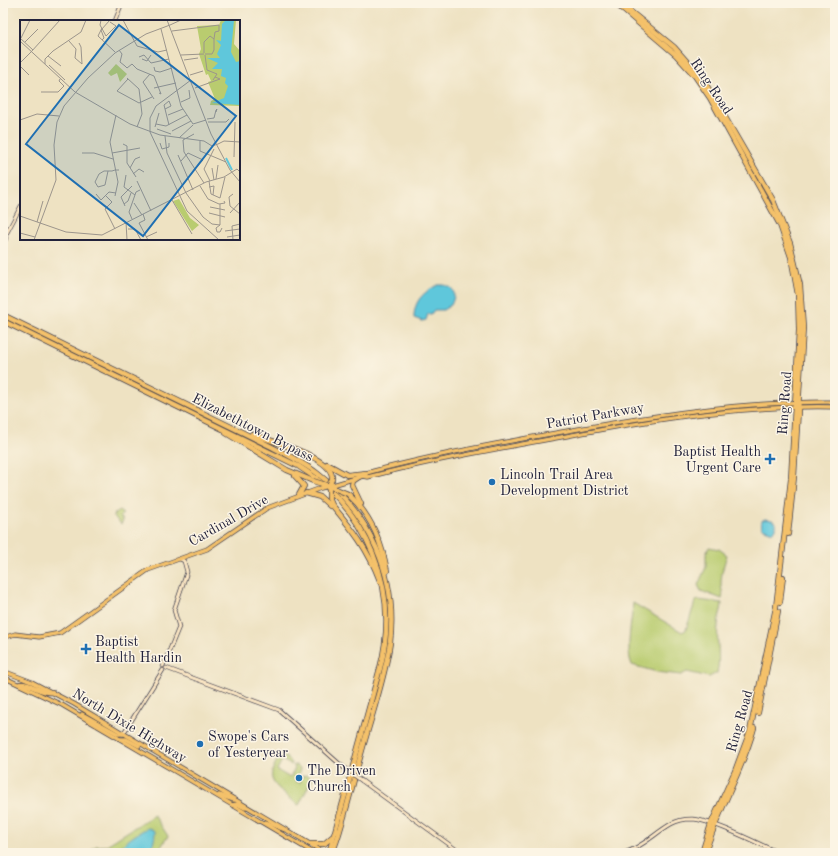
<svg xmlns="http://www.w3.org/2000/svg" width="838" height="856" viewBox="0 0 838 856" font-family="'Old Standard TT',serif">
<rect width="100%" height="100%" fill="#fcf5e5"/>
<filter id="ink" filterUnits="userSpaceOnUse"><feTurbulence type="fractalNoise" baseFrequency=".025" numOctaves="2"/><feDisplacementMap in="SourceGraphic" scale="8" xChannelSelector="R" yChannelSelector="G"/><feConvolveMatrix kernelMatrix="1 2 1 2 8 2 1 2 1" color-interpolation-filters="sRGB"/></filter>
<filter id="wash" filterUnits="userSpaceOnUse"><feTurbulence type="fractalNoise" baseFrequency=".012" numOctaves="4" result="noise"/><feDisplacementMap in="SourceGraphic" scale="16" xChannelSelector="R" yChannelSelector="G"/><feGaussianBlur stdDeviation="0.9" result="paint"/><feColorMatrix in="noise" values="0 0 0 0 0 0 0 0 0 0 0 0 0 0 0 0 0 1.4 0 .05"/><feComposite in="paint" operator="in"/></filter>
<g filter="url(#wash)">
<rect width="100%" height="100%" fill="#eee2c2"/>
<g fill="#b9cc6f" stroke="#6e7755">
<path d="M119,511L123,514L120,516L123,520L121,524L114,517L115,513Z"/>
<path d="M709,547L719,549L727,555C724,564 721,574 721,584C721,590 724,593 722,599L701,591L698,585L706,567V554Z"/>
<path d="M698,600L722,603C722,611 718,617 718,625C716,642 721,656 717,673L709,677L687,672L681,675L657,672L632,665C625,651 632,620 633,603L682,632L686,630L695,602Z"/>
<path d="M281,753L292,763L291,765L282,760L277,770L290,778L295,768L293,766L296,765L300,769L298,777L295,778L296,782H301L300,779L303,777L302,776L307,775L312,779L299,805C294,803 289,797 284,793C265,778 271,772 281,753Z"/>
<path d="M154,815L168,836L157,853H88L96,846H105Z"/>
</g>
<g fill="#5fc7db" stroke="#40748b">
<path d="M438,285C452,284 458,291 451,305L443,310H434L431,314H428L426,320L422,321L414,318C414,301 423,292 438,285Z"/>
<path d="M765,519L772,520L776,523V529L773,532L762,528L761,521Z"/>
<path d="M149,828L155,831C155,838 153,847 148,853H116C119,846 142,829 149,828Z"/>
</g>
</g>
<g filter="url(#ink)">
<g fill="none" stroke-linecap="round" stroke-linejoin="round">
<g stroke="#413f4f" stroke-width="4.5">
<g id="secondary">
<path d="M115,21L122,3"/>
<path d="M3,240L21,206"/>
<path d="M3,245L6,238"/>
<path d="M163,666L179,627L174,610L187,572L184,561L180,559"/>
<path d="M166,668L279,710L343,767"/>
<path d="M123,734L163,670"/>
<path d="M362,781L461,853"/>
<path d="M624,853C643,847 655,833 671,824C678,820 685,819 692,819C712,820 759,844 779,853"/>
</g>
</g>
<g stroke="#413f4f" stroke-width="5">
<g id="primary">
<path d="M363,476L368,477C434,460 500,448 567,436C656,419 744,405 835,407"/>
<path d="M336,484L363,476L366,473C429,456 492,444 556,433C649,416 740,401 835,402"/>
<path d="M3,638L15,634L39,637L60,633L148,570L207,549L267,508L321,488"/>
<path d="M3,671L32,682L74,704L325,853"/>
<path d="M3,677L62,705L314,853"/>
<path d="M82,714L118,734H123"/>
<path d="M121,739H126L139,746"/>
<path d="M219,795L234,800"/>
<path d="M232,805L237,804L245,808"/>
<path d="M265,822L285,830"/>
</g>
</g>
<g stroke="#413f4f" stroke-width="6">
<g id="highway">
<path d="M615,3L676,55L695,76L710,98L780,225L791,257L798,295L799,330L791,479L776,607L750,731L735,771L711,824L702,853"/>
<path d="M620,3L674,47L704,81L773,200L790,243L800,285L803,328L794,477L788,534"/>
<path d="M3,315L270,446C286,454 303,462 317,473C370,513 398,577 390,643C385,676 374,708 365,740C358,764 352,788 345,813C341,826 338,840 332,853"/>
<path d="M3,321L298,466C367,508 401,589 380,668L329,853"/>
<path d="M226,433L287,470L313,481"/>
<path d="M252,434C269,441 335,457 332,479"/>
<path d="M327,464L347,475L366,473"/>
<path d="M295,476L304,486L299,495"/>
<path d="M359,477L353,481L352,485L361,504"/>
<path d="M306,493L320,497L330,506"/>
<path d="M348,494C370,514 382,543 387,571"/>
<path d="M329,498L332,505C353,530 368,549 380,581"/>
<path d="M780,602L783,577"/>
<path d="M20,684C32,683 41,694 52,692"/>
<path d="M758,713L778,611"/>
<path d="M310,844H324L332,837"/>
<path d="M705,853C718,810 742,772 754,728"/>
</g>
</g>
<use href="#secondary" stroke="#fbe6c3" stroke-width="3"/>
<use href="#primary" stroke="#f4c16a" stroke-width="3.5"/>
<use href="#highway" stroke="#f4c16a" stroke-width="4.5"/>
<g stroke="#413f4f" stroke-width="4.5" stroke-linecap="butt">
<path id="secondary-bridge" d="M343,767L362,781"/>
</g>
<g stroke="#413f4f" stroke-width="5" stroke-linecap="butt">
<path id="primary-bridge" d="M321,488L336,484"/>
</g>
<g stroke="#413f4f" stroke-width="6" stroke-linecap="butt">
<g id="highway-bridge">
<path d="M313,481L329,486L332,479"/>
<path d="M329,498V486L348,494"/>
</g>
</g>
<use href="#secondary-bridge" stroke="#fbe6c3" stroke-width="3"/>
<use href="#primary-bridge" stroke="#f4c16a" stroke-width="3.5"/>
<use href="#highway-bridge" stroke="#f4c16a" stroke-width="4.5"/>
</g>
</g>
<g fill="#1f6fb2" stroke="#fcf5e5" stroke-width="1.5">
<path d="M768 453h4v4h4v4h-4v4h-4v-4h-4v-4h4z"/>
<circle cx="492" cy="482" r="4"/>
<path d="M84 643h4v4h4v4h-4v4h-4v-4h-4v-4h4z"/>
<circle cx="200" cy="744" r="4"/>
<circle cx="299" cy="778" r="4"/>
</g>
<g text-anchor="middle" stroke-width="3" stroke-linejoin="round" paint-order="stroke">
<g font-size="14" fill="#22223b" stroke="#fcf5e5">
<text transform="translate(712 86) rotate(56)" y="5">Ring Road</text>
<text transform="translate(784 403) rotate(-86)" y="5">Ring Road</text>
<text transform="translate(595 415) rotate(-10)" y="5">Patriot Parkway</text>
<text transform="translate(253 427) rotate(27)" y="5">Elizabethtown Bypass</text>
<text transform="translate(228 520) rotate(-30)" y="5">Cardinal Drive</text>
<text transform="translate(739 721) rotate(-74)" y="5">Ring Road</text>
<text transform="translate(130 725) rotate(31)" y="5">North Dixie Highway</text>
</g>
<g font-size="14" fill="#22223b" stroke="#fcf5e5" text-anchor="start">
<text x="761" y="456" text-anchor="end">Baptist Health<tspan x="761" dy="16">Urgent Care</tspan></text>
<text x="500" y="479">Lincoln Trail Area<tspan x="500" dy="16">Development District</tspan></text>
<text x="95" y="646">Baptist<tspan x="95" dy="16">Health Hardin</tspan></text>
<text x="208" y="741">Swope's Cars<tspan x="208" dy="16">of Yesteryear</tspan></text>
<text x="307" y="775">The Driven<tspan x="307" dy="16">Church</tspan></text>
</g>
</g>
<g transform="translate(20 20)">
<rect width="220" height="220" fill="#eee2c2"/>
<path d="M201,0H216L214,24L220,31V86L190,85L191,81L195,79L188,62L191,61L188,54L186,55L179,34L181,29L177,6L199,5ZM96,44L107,54L100,62L97,53L91,56L88,53ZM159,179L170,198L179,205L172,211L153,181Z" fill="#b9cc6f"/>
<path d="M206,0H214L211,32L216,42L220,41V85L192,83L204,78L208,66L205,63L206,58L201,56L202,49H192L198,43L187,38H200L197,34L201,25L196,20L201,21L202,4Z" fill="#5fc7db"/>
<path fill="none" stroke="#5fc7db" stroke-width="2" d="M206,138L212,150"/>
<path fill="none" stroke="#9c958c" stroke-width="1" d="M81,0L80,5L86,16L96,6L90,2M103,0L117,26L138,32L147,30M147,0L170,60M150,5L161,0M82,8L78,16L95,32M141,9L161,86L173,104M152,11L199,5V11L195,12L194,19M0,18L13,30M1,18L10,0M82,20L84,18L81,10L90,0M0,21L55,72L110,104L140,115L184,121L192,126L198,124M49,21L56,29L55,38L62,44L61,27L59,23M5,22L18,9M99,30L102,34L100,42L105,46L107,48L112,44L117,49L134,56L141,74L139,73M11,32L40,0M184,33V22L190,16L194,19V30L192,34H185M161,35L184,34M185,35L187,50L197,54L193,60M28,36L41,46M119,37L124,35L131,43L149,39M122,39L127,41L131,35M164,40L178,38M0,43L11,32M25,44V39L33,31L61,12L66,0M29,45L45,60M0,46L9,55M134,47L135,51L140,52L152,48M130,54L123,62L134,79M170,55L183,51M107,58L119,69L122,94L117,107M108,59L97,71L119,83L132,77M170,60L191,114L210,150L220,162M171,60L136,86L130,98V112L167,191L199,220M134,68L156,63M175,68L200,59L195,57M21,72H38L44,66L39,61L40,59M161,82L170,78L169,70M145,89L151,86L149,81L144,85L149,105M148,95L163,89M187,99L194,98L196,90L197,89L196,92M0,100L17,94L39,96M188,102H206L209,99M136,104L146,106L167,95M173,104L186,100M135,107L139,93M137,109L151,114M152,111L171,101M174,114L163,120L164,132L184,163M145,116L147,133L166,173L183,197L192,204L200,205M159,118L173,105M180,121V131L206,142M140,123L142,129L149,127V123M103,124L107,126V143L116,157M198,124L204,121L220,122M62,133H74L93,139M92,133L120,128M158,135L173,170M214,137L215,102M161,141L168,133L183,140L173,151M110,148L115,139L120,137M192,148L194,160M88,151L85,165L78,167L75,162L79,154L84,151H92L95,150H99M113,154L119,149L124,152M106,155L104,167L115,175M196,159L198,145M117,161L131,191M189,161L191,174L200,178L205,157M190,161L184,149L194,129M180,166L188,179L199,184L205,183L204,181M189,167L194,166L193,175M76,174L81,180L89,172L96,173M213,174L209,177L210,186L220,194M86,176L92,182L85,189L95,209M95,176L98,162L90,122L96,95M152,180L172,214M114,183L122,195M104,184L108,181L111,173M105,186L101,177L112,166M190,187L205,190M189,193L205,197M210,193L220,182M123,194L125,200L119,203L128,220M0,196L46,212L82,215L186,162L204,157L217,149L220,152M112,199L109,192L116,172L120,170M17,202L23,181M106,202L107,220M200,205V184M200,205L196,208L197,212H200L202,208M108,209H115L121,220M205,211L220,209M0,213L15,217M126,217L137,212M207,217L220,215M14,220L36,160L34,125L37,102L44,86L68,58L95,33L126,14L150,5M213,220L212,206L220,204"/>
<path fill="#1f6fb2" fill-opacity="0.15" stroke="#1f6fb2" stroke-width="2" d="M99,5L216,96L123,216L6,124Z"/>
<rect width="220" height="220" fill="none" stroke="#22223b" stroke-width="2"/>
</g>
<rect width="838" height="856" fill="none" stroke="#fcf5e5" stroke-width="16"/>
</svg>
